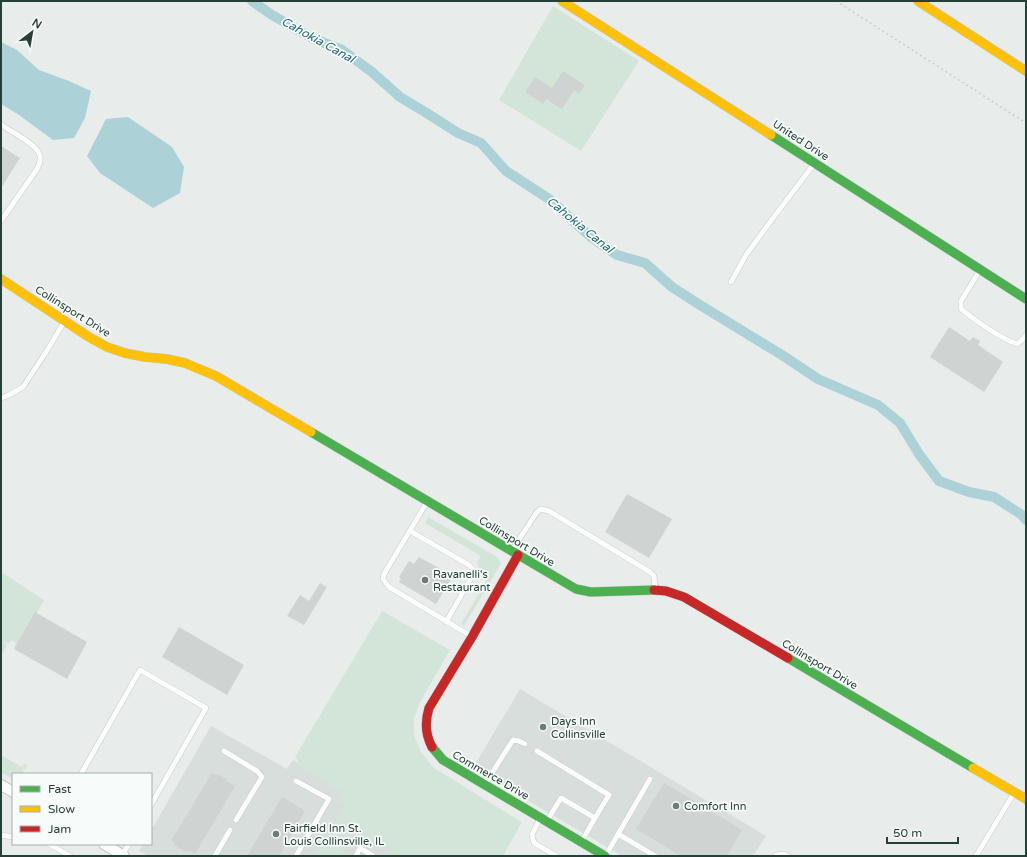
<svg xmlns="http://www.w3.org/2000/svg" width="1027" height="857" viewBox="0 0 1027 857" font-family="'Varela Round',sans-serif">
<rect width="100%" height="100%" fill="#e8edeb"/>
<g fill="#d7dedb">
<path d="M520,689L766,836L753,856H622L473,768Z"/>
<path d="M211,726L287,769L293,760L352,795L403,856H149L139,851L143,844H151V831Z"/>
</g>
<g fill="#d3e5d8">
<path d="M553,6L639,61L581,151L499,100Z"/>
<path d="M428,517L497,557L500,561V565L464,626L461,624L488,578C482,574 479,570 477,562L481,556L425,523Z"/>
<path d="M1,572L44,600L16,648L14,647L16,643L11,640L9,644L5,642L4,643L7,645L4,651L5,652H2L1,648Z"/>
<path d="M382,611L450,650L419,704L414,719V735L421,752L434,768L522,822L503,856H402L374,840L369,847L351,836L339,856H315L345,805L337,800L342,792L304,770L295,757Z"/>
<path d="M1,755L22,767L24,764L27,765V766L25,770L23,769L22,770L24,772L22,774H13V779L1,772Z"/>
</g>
<g fill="#acd2d7">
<path d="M1,42L17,50L39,70L69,81L91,91L85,118L74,138L53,140L19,115L1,104Z"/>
<path d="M128,117L172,147L184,167L180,193L153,208L100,173L87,156L106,119Z"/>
</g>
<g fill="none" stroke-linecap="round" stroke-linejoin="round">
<path stroke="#acd2d7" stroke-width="10" d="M252,1L272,15L312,38L342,50L372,72L400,97L425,112L458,133L481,143L506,171L549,199L591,237L617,255L645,263L672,287L700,305L782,355L818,379L878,405L900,423L919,454L939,481L969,492L994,497L1022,515L1026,520"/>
</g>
<g fill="#cfd4d2">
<path d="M563,71L585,85L579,94L574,90L562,109L546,99L543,104L525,92L535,77L552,88Z"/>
<path d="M1,146L20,158L1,188Z"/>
<path d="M949,327L970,341L973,337L980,341L978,345L1003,362L984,392L930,357Z"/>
<path d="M627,494L672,519L649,558L605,532Z"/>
<path d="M419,557L453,576L436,604L399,582L401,579L399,577L409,561L414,564Z"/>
<path d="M320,583L327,587L304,625L287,616L300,595L309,601Z"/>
<path d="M35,612L87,642L67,679L14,649Z"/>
<path d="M179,627L244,665L227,695L162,657Z"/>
<path d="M212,773L216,775L217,774L228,780L227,781L235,786L195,854L189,851L186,852L174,845L175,843L171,841Z"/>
<path d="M664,783L742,830L727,856H681L636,829Z"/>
<path d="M282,797L305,811L279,856H247Z"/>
</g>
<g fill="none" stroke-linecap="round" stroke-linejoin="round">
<g stroke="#c5cac8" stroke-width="6">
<g id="lane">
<path d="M1,125C11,131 38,145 40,156C41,161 39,165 37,169L1,221"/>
<path d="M980,270L961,301V309C975,320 1000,338 1017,344L1023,339L1026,335"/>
<path d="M731,282L746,255L767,226L814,164"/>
<path d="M1,398L9,395L23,387L48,349L64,322"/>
<path d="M427,502L384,574L383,579L389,587L471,636"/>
<path d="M410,531L469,565L473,569L472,575L470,580L446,622"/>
<path d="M512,550L537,512L541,509L549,511L650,572L654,576L655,590"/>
<path d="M224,751L257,771L262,777L236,820"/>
<path d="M537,751L609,795L595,818L561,798L547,821"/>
<path d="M81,774L140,670L206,708L151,805"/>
<path d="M485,784L513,740L519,741L525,744"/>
<path d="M540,818L532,835L534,843L556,856"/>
<path d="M618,834L655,856"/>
<path d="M1,835L13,837"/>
<path d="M582,841L595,818"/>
<path d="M49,844L70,856"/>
<path d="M122,855L129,844"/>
<path d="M606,855L650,779"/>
<path d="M215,856L230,830"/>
<path d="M296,856L329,799L296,781"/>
<path d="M356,856L360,848L373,856"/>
<path d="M775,856L776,855L784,854L788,856"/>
<path d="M976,856L1014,793"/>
</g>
</g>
<g stroke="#c5cac8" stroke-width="12">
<g id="street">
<path d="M1,785L13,792"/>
<path d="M104,844L124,856"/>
</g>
</g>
<g stroke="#c4cac8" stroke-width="10">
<g id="fast">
<path d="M771,135L1026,299"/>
<path d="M311,432L576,589L591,592L654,590"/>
<path d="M788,658L973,768"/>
<path d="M432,747L443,760L605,856"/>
</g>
</g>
<g stroke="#c4cac8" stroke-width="10">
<g id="slow">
<path d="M562,1L771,135"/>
<path d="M918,1L1026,71"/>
<path d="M1,279L89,337L107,347L125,353L145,357L167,359L185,363L216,376L311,432"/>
<path d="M973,768L1026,799"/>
</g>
</g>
<g stroke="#c4cac8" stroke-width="10">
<g id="jam">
<path d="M654,590L666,591L684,597L788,658"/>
<path d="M432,747C425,734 425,721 429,708L472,637L518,555"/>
</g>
</g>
<path stroke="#c7cecb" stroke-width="1.5" stroke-dasharray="2 3" stroke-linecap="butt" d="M836,1L1026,123"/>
<use href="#lane" stroke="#fcfcfc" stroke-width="5"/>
<use href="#street" stroke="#fcfcfc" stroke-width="10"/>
<use href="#fast" stroke="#4caf50" stroke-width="9"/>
<use href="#slow" stroke="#ffc107" stroke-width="9"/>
<use href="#jam" stroke="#c62828" stroke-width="9"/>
</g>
<g fill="#6a7d77" stroke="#f7fbf9" stroke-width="1.5">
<circle cx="425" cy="580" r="4"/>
<circle cx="543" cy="727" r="4"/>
<circle cx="676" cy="806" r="4"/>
<circle cx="276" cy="834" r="4"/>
</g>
<g text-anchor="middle" stroke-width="3.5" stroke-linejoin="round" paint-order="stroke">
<g font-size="11" fill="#264038" stroke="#f7fbf9">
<text transform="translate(801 140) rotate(33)" y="4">United Drive</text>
<text transform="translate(73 311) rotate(32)" y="4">Collinsport Drive</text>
<text transform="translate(517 541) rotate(31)" y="4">Collinsport Drive</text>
<text transform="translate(820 664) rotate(31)" y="4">Collinsport Drive</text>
<text transform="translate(491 775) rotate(30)" y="4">Commerce Drive</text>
</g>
<g font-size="11" fill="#264038" stroke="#f7fbf9" text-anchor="start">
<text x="433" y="578">Ravanelli's<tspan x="433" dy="13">Restaurant</tspan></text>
<text x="551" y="725">Days Inn<tspan x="551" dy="13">Collinsville</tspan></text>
<text x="684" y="810">Comfort Inn</text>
<text x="284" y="832">Fairfield Inn St.<tspan x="284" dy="13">Louis Collinsville, IL</tspan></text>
</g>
<g font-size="12" font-style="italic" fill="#236b78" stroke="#f7fbf9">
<text transform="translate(318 40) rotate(29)" y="4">Cahokia Canal</text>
<text transform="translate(580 225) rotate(39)" y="4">Cahokia Canal</text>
</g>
</g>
<rect width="1027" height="857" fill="none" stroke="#264038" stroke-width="4"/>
<rect x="12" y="773" width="140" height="72" fill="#f7fbf9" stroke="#a3b0ac"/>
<rect x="20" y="786" width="20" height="6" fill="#4caf50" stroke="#a3b0ac"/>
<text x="48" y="793" font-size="12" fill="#264038">Fast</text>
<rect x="20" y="806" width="20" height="6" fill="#ffc107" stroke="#a3b0ac"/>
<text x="48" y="813" font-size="12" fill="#264038">Slow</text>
<rect x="20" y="826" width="20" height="6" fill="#c62828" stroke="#a3b0ac"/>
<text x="48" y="833" font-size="12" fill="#264038">Jam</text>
<g transform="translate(32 32) rotate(31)" stroke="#f7fbf9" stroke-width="3" paint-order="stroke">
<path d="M0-3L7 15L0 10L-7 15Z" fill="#264038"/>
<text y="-6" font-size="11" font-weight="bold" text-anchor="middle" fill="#264038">N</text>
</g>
<path d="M887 837v6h71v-6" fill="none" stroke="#264038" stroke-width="2"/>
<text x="893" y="837" font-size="12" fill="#264038" stroke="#f7fbf9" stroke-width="3" paint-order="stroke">50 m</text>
</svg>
